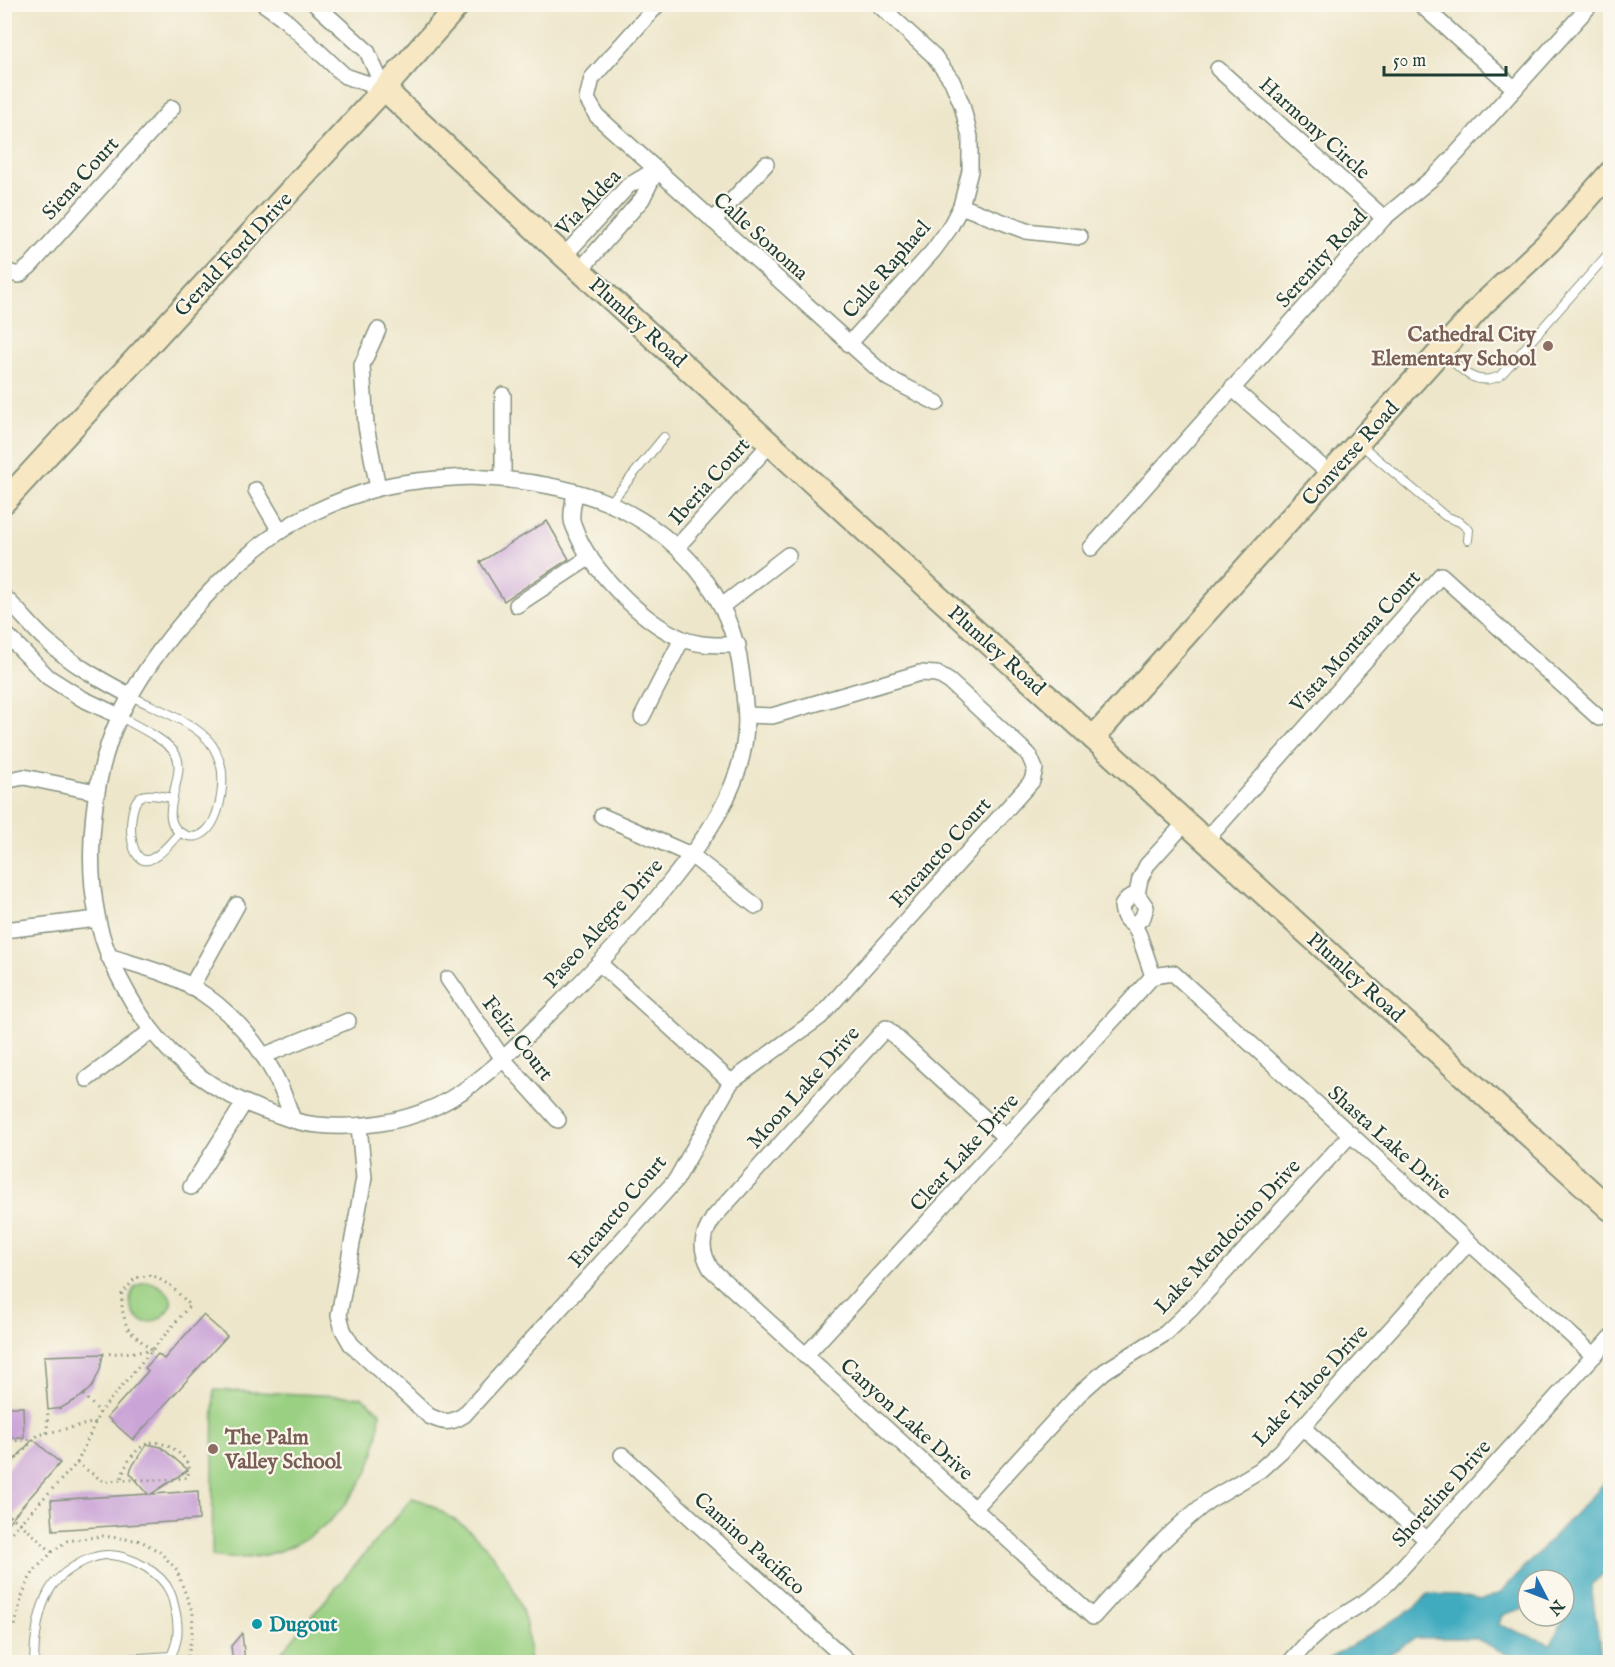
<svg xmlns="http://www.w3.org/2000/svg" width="1615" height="1667" viewBox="0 0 1615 1667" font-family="'IM FELL English',serif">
<rect width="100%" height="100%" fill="#fbf7ec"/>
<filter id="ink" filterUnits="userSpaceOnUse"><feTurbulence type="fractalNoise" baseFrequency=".0167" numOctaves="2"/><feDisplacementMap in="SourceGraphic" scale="12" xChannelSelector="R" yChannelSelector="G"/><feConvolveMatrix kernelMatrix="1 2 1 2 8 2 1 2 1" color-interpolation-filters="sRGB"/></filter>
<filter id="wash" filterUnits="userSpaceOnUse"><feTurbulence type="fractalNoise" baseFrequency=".008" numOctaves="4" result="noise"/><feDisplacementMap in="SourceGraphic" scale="24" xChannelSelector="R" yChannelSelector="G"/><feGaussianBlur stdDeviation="1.35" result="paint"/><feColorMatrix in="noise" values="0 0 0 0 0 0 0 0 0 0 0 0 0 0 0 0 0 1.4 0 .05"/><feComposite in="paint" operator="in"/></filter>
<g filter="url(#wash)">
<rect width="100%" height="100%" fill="#ede6ca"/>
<g fill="#9ad082" stroke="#5c865b" stroke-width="1.5">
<path d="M151,1282C167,1289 181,1301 163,1316C134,1339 118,1291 142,1283C145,1282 148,1282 151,1282Z"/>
<path d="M214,1390L362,1397L380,1412C379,1432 376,1452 368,1471C364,1479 358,1487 353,1494C321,1540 268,1566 212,1556Z"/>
<path d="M412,1498C426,1501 433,1506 445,1514C451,1518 458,1522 464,1526C503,1558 532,1611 529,1662H273Z"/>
</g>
<path fill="#40abbf" stroke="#30747a" stroke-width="1.5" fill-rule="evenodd" d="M1610,1477V1568L1591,1585L1602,1662H1522L1475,1638H1416L1376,1662H1323L1413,1609L1428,1594L1457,1595L1481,1600L1499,1594ZM1528,1580H1564V1596H1566L1569,1610L1551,1644L1499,1625L1502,1615L1528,1607Z"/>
<g id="blocks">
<g fill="#caa4d7">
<path d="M547,521L569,559L504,601L480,562Z"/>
<path d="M203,1315L227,1336L133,1440L107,1417L148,1371L145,1368L158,1354L164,1359Z"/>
<path d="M103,1354L100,1370L92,1387L79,1398L61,1408L48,1410L44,1356Z"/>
<path d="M4,1407H23L24,1438H4Z"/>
<path d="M33,1439L60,1463L4,1527V1472Z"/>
<path d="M147,1444L161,1447L188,1470L151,1494L198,1491L199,1520L53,1530L51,1500L148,1494L130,1473L131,1468Z"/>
<path d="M242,1633L245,1662H233L231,1646Z"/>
</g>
</g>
</g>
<g filter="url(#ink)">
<use href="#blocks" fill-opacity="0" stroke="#86927f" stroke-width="1.5"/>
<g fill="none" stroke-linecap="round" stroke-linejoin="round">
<g stroke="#86927f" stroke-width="10">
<g id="lane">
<path d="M1443,352C1460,368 1474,388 1500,376L1610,252"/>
<path d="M1360,444L1445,516L1460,522L1469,530L1468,540"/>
<path d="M609,504L664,437"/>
<path d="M119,716C134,725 168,740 176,755C188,776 152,822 185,835C217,847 226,787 221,766C219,759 216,751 212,745C198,723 154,708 131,696"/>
<path d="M173,798C164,797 148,792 140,797C126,806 127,873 153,858C164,852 172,841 180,832"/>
<path d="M34,1662C34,1641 38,1610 49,1591C55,1580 65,1572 75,1566C84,1560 99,1554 110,1555C131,1556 161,1572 170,1592C172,1596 173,1601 174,1605C180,1628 179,1642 168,1662"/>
<path d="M77,1662L172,1656"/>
</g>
</g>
<g stroke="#86927f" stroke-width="18">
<g id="street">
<path d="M264,4L282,17L345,76L384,89"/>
<path d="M315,4L367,51L384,89"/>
<path d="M658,4L592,78L587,99L597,116L888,378L937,403"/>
<path d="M1420,4L1515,89"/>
<path d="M1218,69L1384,218"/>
<path d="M961,206L1026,231L1080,237"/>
<path d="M713,221L766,164"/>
<path d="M564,256L628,186L657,169L642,199L581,269"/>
<path d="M4,271L19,275L30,266L172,108"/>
<path d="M849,344L933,251L949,229L961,206L970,171V137L962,105L952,81L934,56L878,4"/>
<path d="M1232,388L1331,475"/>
<path d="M469,477C516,479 565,485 608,503C678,533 731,594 741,670C746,707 750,733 738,770C724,813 698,847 670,882C632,930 590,974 546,1017C512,1050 480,1085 437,1106C401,1123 357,1129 318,1125C304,1124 291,1120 278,1115C242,1104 211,1087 181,1062C155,1039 137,1012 121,981C110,960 101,939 97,915C85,855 93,772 120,716C139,676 165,641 195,608C228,571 266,535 312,513C331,504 359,493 379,488C408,480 440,479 469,477Z"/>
<path d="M503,478V395"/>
<path d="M378,488L366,426L362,365L378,330"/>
<path d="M256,490L280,531"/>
<path d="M575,492C574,501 571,511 572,520C572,523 574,526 575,529C589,568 643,623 683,639C700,646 719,645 738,645"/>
<path d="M677,547L771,443"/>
<path d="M1091,548L1384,218L1437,174L1458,152L1591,4"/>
<path d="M4,597C19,610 31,627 46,640C71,664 101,680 131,696"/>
<path d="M517,605L590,557"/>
<path d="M722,606L788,555"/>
<path d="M4,632L48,677L81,698L119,716"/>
<path d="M642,717L682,639"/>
<path d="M4,781L24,777L96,792"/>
<path d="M602,816L691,855L756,906"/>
<path d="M1206,840L1441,575L1599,718"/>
<path d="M1137,894L1128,898L1122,906C1123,915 1125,921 1134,925L1139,935L1153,976"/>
<path d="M1134,925L1143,917L1146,907L1137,894L1140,879L1147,865L1186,822"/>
<path d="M4,930L97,919"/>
<path d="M108,956C136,965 166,972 191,986C229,1008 262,1046 280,1086C285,1097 289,1109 293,1120"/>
<path d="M600,964L731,1082"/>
<path d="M1153,976L1173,973L1594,1356"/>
<path d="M448,979L503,1059L558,1120"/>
<path d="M191,987L237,905"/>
<path d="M263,1056L348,1021"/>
<path d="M87,1079L151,1031"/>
<path d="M359,1126L364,1178L339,1315L343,1330L351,1344L429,1416C444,1423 450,1424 464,1415L676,1180L731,1082L820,1017L1032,781L1035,769L1029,755L950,682L937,674L920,673L772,716L747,715"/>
<path d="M1005,1137L886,1028L714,1217C701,1237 699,1248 711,1269L1093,1617L1154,1549L1181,1524L1208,1501L1260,1470L1281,1451L1469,1242"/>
<path d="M191,1187L244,1103"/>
<path d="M805,1356L1153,976"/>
<path d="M1302,1427L1427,1540"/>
<path d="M622,1455L849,1662"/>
<path d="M974,1509L1079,1394L1105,1371L1166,1333L1192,1308L1351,1134"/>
<path d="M1290,1662L1309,1641L1326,1626L1369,1599L1389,1582L1610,1338"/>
</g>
</g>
<g stroke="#86927f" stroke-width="26">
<g id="secondary">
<path d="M384,89L564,256L1610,1209"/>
<path d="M4,502L384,89L459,4"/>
<path d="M1093,738L1483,304L1549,242L1610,173"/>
</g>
</g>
<g stroke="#86927f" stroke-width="3" stroke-dasharray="1.5 4.5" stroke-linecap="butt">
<path d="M103,1354L152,1351"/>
<path d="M83,1395L100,1412"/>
<path d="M47,1433L48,1410"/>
<path d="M4,1442L33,1439"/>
<path d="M77,1463L100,1412L190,1305L171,1286L152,1275L135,1278L122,1294V1309L127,1328L152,1351"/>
<path d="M4,1472L38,1435L96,1422"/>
<path d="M4,1512L20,1523L4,1541"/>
<path d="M52,1552L67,1541L103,1536L141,1541L160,1552L176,1569L193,1613L192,1634L188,1656L185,1662"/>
<path d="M4,1626L5,1627L15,1626C19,1607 23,1586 35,1570C40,1564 47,1558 52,1552L20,1523L77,1463L104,1482C132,1477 160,1483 188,1477C188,1474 189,1470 189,1467C185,1453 160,1437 146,1444C133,1451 125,1465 121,1479"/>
</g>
<use href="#lane" stroke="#fff" stroke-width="8"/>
<use href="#street" stroke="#fff" stroke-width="15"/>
<use href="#secondary" stroke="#f7e8c3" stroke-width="22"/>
</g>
</g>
<g fill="#8d6e63" stroke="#fbf7ec" stroke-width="2">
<circle cx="1548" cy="346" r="6"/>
<circle cx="213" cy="1449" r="6"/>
</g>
<circle fill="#0f9aa8" stroke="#fbf7ec" stroke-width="2" cx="257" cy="1624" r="6"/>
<g text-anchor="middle" stroke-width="4.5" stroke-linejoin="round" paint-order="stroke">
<g font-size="21" fill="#1f3d34" stroke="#fbf7ec">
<text transform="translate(1315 128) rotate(42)" y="7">Harmony Circle</text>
<text transform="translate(80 178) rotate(-48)" y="7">Siena Court</text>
<text transform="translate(588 202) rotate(-46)" y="7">Via Aldea</text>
<text transform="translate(761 236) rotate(42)" y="7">Calle Sonoma</text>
<text transform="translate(233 254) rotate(-47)" y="7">Gerald Ford Drive</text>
<text transform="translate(1321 258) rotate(-48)" y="7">Serenity Road</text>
<text transform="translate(886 269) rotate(-49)" y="7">Calle Raphael</text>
<text transform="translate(638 322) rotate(42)" y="7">Plumley Road</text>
<text transform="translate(1350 453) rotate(-48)" y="7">Converse Road</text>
<text transform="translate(709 481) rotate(-48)" y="7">Iberia Court</text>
<text transform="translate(1355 641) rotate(-48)" y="7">Vista Montana Court</text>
<text transform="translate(997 650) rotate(42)" y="7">Plumley Road</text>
<text transform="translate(940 852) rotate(-48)" y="7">Encancto Court</text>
<text transform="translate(603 923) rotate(-48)" y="7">Paseo Alegre Drive</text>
<text transform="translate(1356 977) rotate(42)" y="7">Plumley Road</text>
<text transform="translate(518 1038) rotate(52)" y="7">Feliz Court</text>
<text transform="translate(803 1087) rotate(-48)" y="7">Moon Lake Drive</text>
<text transform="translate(1390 1142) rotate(42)" y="7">Shasta Lake Drive</text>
<text transform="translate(964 1152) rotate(-48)" y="7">Clear Lake Drive</text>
<text transform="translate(617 1211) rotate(-50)" y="7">Encancto Court</text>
<text transform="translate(1227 1236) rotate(-47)" y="7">Lake Mendocino Drive</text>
<text transform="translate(1310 1385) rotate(-47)" y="7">Lake Tahoe Drive</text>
<text transform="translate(907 1419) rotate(42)" y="7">Canyon Lake Drive</text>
<text transform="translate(1441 1493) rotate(-48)" y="7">Shoreline Drive</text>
<text transform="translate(750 1543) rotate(42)" y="7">Camino Pacifico</text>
</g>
<g font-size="21" font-weight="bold" fill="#785e54" stroke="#fbf7ec" text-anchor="end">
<text x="1536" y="341">Cathedral City<tspan x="1536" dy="24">Elementary School</tspan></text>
<text x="225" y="1444" text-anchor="start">The Palm<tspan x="225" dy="24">Valley School</tspan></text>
</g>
<g font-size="21" font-weight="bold" fill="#0d838f" stroke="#fbf7ec" text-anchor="start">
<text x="269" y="1631">Dugout</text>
</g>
</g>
<rect width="1615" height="1667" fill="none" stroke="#fbf7ec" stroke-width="24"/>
<g transform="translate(1546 1598) rotate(132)"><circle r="28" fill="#fbf7ec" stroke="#a3ada2" stroke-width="1.5"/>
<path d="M0-4.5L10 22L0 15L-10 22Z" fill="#1f6fb2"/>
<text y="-9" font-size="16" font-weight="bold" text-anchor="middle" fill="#1f3d34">N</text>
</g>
<path d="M1384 66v9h122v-9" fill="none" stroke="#1f3d34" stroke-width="3"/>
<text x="1393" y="66" font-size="18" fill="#1f3d34" stroke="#fbf7ec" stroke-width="4.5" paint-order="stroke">50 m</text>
</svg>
